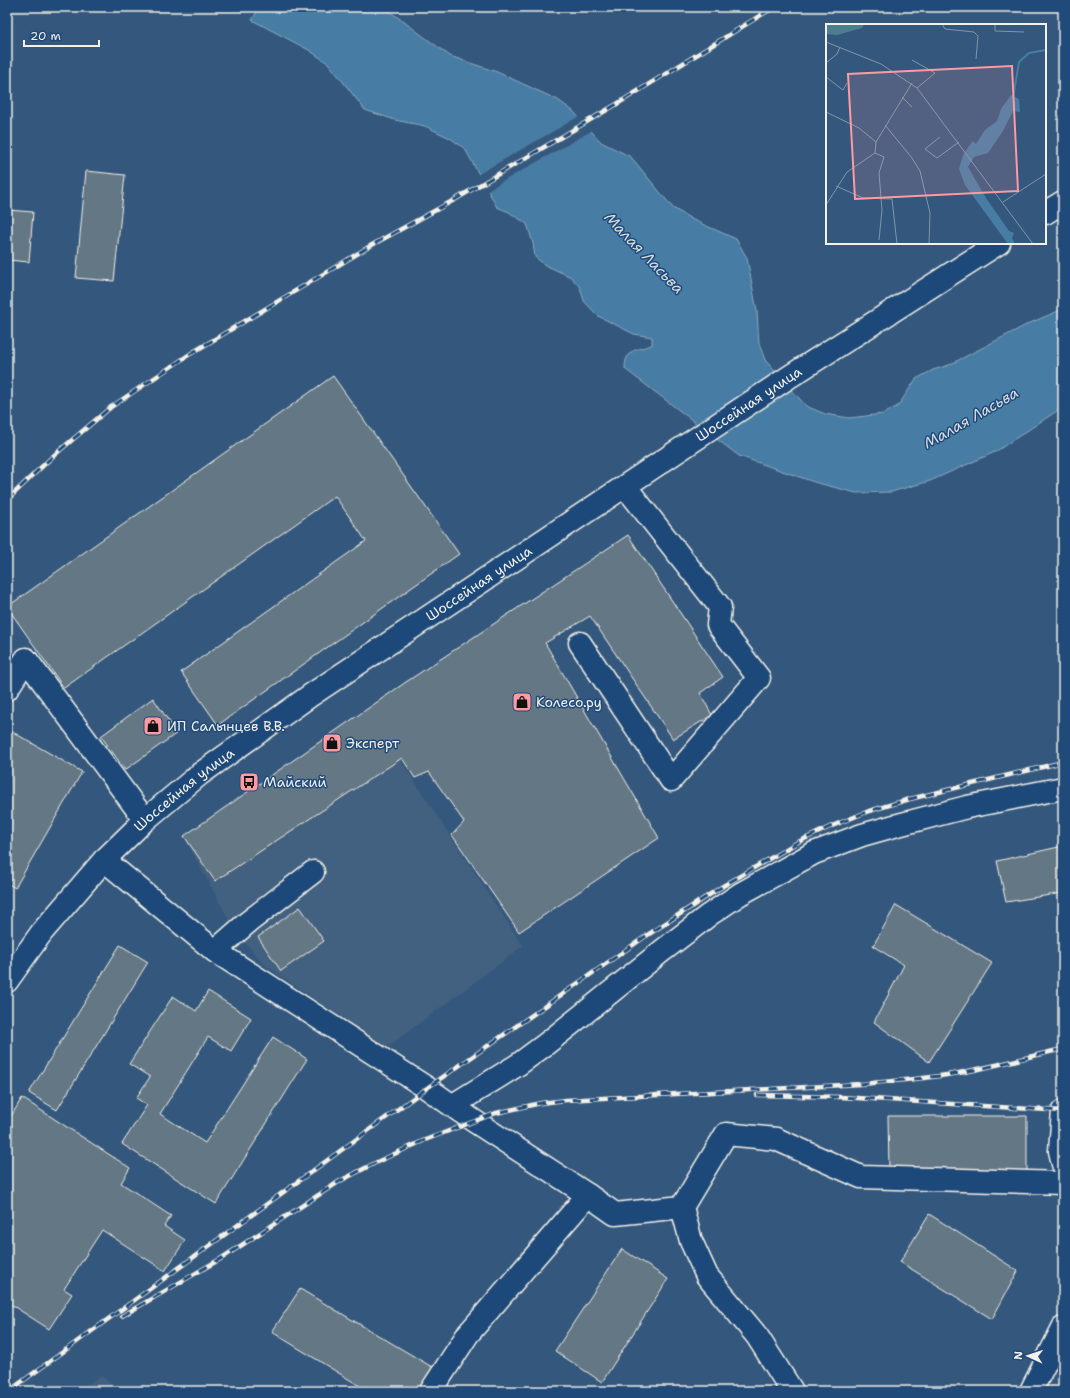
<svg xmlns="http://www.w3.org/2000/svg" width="1070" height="1398" viewBox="0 0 1070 1398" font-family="'Shantell Sans',sans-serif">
<rect width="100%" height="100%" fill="#34587d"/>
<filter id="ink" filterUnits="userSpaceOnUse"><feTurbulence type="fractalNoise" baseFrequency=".025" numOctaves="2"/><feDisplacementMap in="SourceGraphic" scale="8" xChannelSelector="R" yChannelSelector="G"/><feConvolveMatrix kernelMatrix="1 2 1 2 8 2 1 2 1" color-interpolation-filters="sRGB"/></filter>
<g filter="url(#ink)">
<g fill="#42617f">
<path d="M370,714L523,946L386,1048L265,965L237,934L185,839Z"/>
<path d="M101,1376L122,1391H76Z"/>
</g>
<path fill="#477ca4" stroke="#8cabbf" d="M260,7H386L388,10L450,56L497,72L558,100L573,111L601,142L631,157L673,208L693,220L736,239L747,258L757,311L759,343L765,360L806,406L825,414L849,418L883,414L898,406L916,379L933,370L949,365L1030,323L1063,309V407L995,452L930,481L891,492L856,493L814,482L739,456L625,369C625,349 636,350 652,345V337L634,334L598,316L584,301L580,287L571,277L545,265L535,257L533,243L527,224L509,212L497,207L465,149L450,138L425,126L395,120L365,110L329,64L309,50L252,20Z"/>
<path fill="#34587d" d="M580,116L593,130L486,191L477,175Z"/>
<g fill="#647785" stroke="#f4f1e8">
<path d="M86,171L125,175L114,281L76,278Z"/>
<path d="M7,210L33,212L29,262L7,260Z"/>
<path d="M333,376L459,554L218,725L181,672L366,541L335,496L64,688L7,607Z"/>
<path d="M628,535L723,677L700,693L712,715L673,739L590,616L545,643L659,838L519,932L452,835L464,822L429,772L415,778L402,758L215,881L184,836L406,682Z"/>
<path d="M153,698L177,733L125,770L101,736Z"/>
<path d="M11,731L82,772L15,888L7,883V737Z"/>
<path d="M1063,846V893L1006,902L997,861Z"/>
<path d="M896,905L992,963L929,1062L874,1022L904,965L873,946Z"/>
<path d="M300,907L324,941L281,971L258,937Z"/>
<path d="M120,945L148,962L57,1110L29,1093Z"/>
<path d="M208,991L251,1018L231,1051L208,1037L160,1114L205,1143L273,1037L307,1059L216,1204L122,1144L147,1105L136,1098L150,1077L129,1064L173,996L196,1011Z"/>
<path d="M22,1098L130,1168L121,1183L171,1216L164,1226L185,1240L165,1271L102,1230L64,1289L72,1294L49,1329L7,1302V1123Z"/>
<path d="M888,1116H1027V1174L889,1171Z"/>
<path d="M929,1214L1018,1271L992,1319L900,1262Z"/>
<path d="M622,1249L668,1279L602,1382L555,1351Z"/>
<path d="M300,1289L437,1370L425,1391H368L272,1332Z"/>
</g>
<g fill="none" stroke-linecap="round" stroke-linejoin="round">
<g stroke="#f4f1e8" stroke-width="25">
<g id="minor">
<path d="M580,643L671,780L759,678L718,625L720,607L625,486"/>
<path d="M7,689L26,659L145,820"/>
<path d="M104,860L215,951L427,1088L474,1121L588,1195L468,1334L431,1391"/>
<path d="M215,951L247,923L313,872"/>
<path d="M453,1105L519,1064L546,1044L662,951L709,915L740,894L814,853L862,835L894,826L967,807L1063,788"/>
<path d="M1063,1111L1060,1151L1063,1164"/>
<path d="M588,1195L615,1214L682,1207L726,1134L776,1139L861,1177L1063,1183"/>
<path d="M682,1207L691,1241L707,1276L757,1336L792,1391"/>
<path d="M1031,1391L1063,1328"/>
</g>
</g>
<g stroke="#f4f1e8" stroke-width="25">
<g id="major">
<path d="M1045,213L1063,202"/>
<path id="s1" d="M7,981L42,932L104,860L145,820L200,774L311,695L625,486L789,377L999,243"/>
</g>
</g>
<use href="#minor" stroke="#1f4a7a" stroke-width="22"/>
<use href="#major" stroke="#1f4a7a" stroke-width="22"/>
<g stroke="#f4f1e8" stroke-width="4.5">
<g id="rail">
<path d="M7,500L52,457L111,407L190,354L372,245L456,199L617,104L774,7"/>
<path d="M757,1095L841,1097L1063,1111"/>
<path d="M122,1316L222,1258L340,1181L379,1161L425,1140L496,1113L541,1103L566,1100L861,1084C892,1081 922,1079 953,1074C990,1068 1026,1057 1063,1049"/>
<path d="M9,1391L427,1088L646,936L723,886L798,842L832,826L869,811L910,799L1063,762"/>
</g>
</g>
<use href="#rail" stroke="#1f4a7a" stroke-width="3" stroke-dasharray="9" stroke-linecap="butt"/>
</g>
</g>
<defs>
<g id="shop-square" transform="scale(1)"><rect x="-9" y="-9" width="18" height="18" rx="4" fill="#ff9aa2" stroke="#1f4a7a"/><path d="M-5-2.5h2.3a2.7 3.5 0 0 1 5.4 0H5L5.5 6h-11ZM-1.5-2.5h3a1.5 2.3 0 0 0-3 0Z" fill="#111"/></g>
<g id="bus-square" transform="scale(1)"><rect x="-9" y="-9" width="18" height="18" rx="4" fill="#ff9aa2" stroke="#1f4a7a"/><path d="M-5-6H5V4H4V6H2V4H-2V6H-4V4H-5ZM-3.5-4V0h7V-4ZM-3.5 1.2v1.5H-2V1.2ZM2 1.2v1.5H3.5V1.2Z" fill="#111"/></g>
</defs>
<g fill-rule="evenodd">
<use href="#shop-square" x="522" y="702"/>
<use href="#shop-square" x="153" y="726"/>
<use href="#shop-square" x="332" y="743"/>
<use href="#bus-square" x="249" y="782"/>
</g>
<g text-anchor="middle" stroke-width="3" stroke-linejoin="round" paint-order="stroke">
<g font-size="14" fill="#f4f1e8" stroke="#1f4a7a">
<text dy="5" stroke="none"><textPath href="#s1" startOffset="946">Шоссейная улица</textPath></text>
<text dy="5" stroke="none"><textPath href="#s1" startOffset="622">Шоссейная улица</textPath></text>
<text dy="5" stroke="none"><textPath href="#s1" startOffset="262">Шоссейная улица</textPath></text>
</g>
<g font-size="14" fill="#f4f1e8" stroke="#1f4a7a" text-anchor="start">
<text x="536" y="707">Колесо.ру</text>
<text x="167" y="731">ИП Салынцев В.В.</text>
<text x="346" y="748">Эксперт</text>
<text x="263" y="787">Майский</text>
</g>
<g font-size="15" font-style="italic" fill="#dadfde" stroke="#1f4a7a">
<text transform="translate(644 253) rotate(46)" y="5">Малая Ласьва</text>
<text transform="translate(971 418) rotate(-30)" y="5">Малая Ласьва</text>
</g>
</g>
<g transform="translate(826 24)">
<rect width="220" height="220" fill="#34587d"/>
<path d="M0,0H38L36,4L11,11L0,10Z" fill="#4b7f8c"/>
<path d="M185,71L193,75L194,88L187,87L177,107L162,129L148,133L142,143L160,174L183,207L188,209L186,214L189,220H182L139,161L133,145L137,131L143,122L147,117L150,120L159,106L171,97L175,85Z" fill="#477ca4"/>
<path fill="none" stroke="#477ca4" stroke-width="2" d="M186,80L193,38L203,29L220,26"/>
<path fill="none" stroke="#8195a8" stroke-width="1" d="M116,0L119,5L148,8L152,12L150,35M169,0V7L198,8M0,18L55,40L91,64L207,220M86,36L109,49L91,64M0,39L11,30L14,23M0,53L17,66L21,59M76,73L86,83M0,88L33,104L50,118L86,59M59,101L86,134L94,147L104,189L103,220M114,113L99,125L111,134L133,118M50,118L49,129L58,133L53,149L56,186L53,216M10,162L37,174L66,175L71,220M177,178L220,150M0,181L21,148L49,129"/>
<path fill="#ff9aa2" fill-opacity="0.15" stroke="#ff9aa2" stroke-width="2" d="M186,42L192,167L29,175L22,50Z"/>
<rect width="220" height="220" fill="none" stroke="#f4f1e8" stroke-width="2"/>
</g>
<rect width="1070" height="1398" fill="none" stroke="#1f4a7a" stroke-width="24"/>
<rect x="12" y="12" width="1046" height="1374" fill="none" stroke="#f4f1e8" stroke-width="1.5" filter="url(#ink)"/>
<g transform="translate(1028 1356) rotate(273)" stroke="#1f4a7a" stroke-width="3" paint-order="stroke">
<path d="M0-3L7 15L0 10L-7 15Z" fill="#f4f1e8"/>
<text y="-6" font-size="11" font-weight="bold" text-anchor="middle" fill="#f4f1e8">N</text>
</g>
<path d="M24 40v6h75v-6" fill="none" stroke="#f4f1e8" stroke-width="2"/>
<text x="30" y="40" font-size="12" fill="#f4f1e8" stroke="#1f4a7a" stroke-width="3" paint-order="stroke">20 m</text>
</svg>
